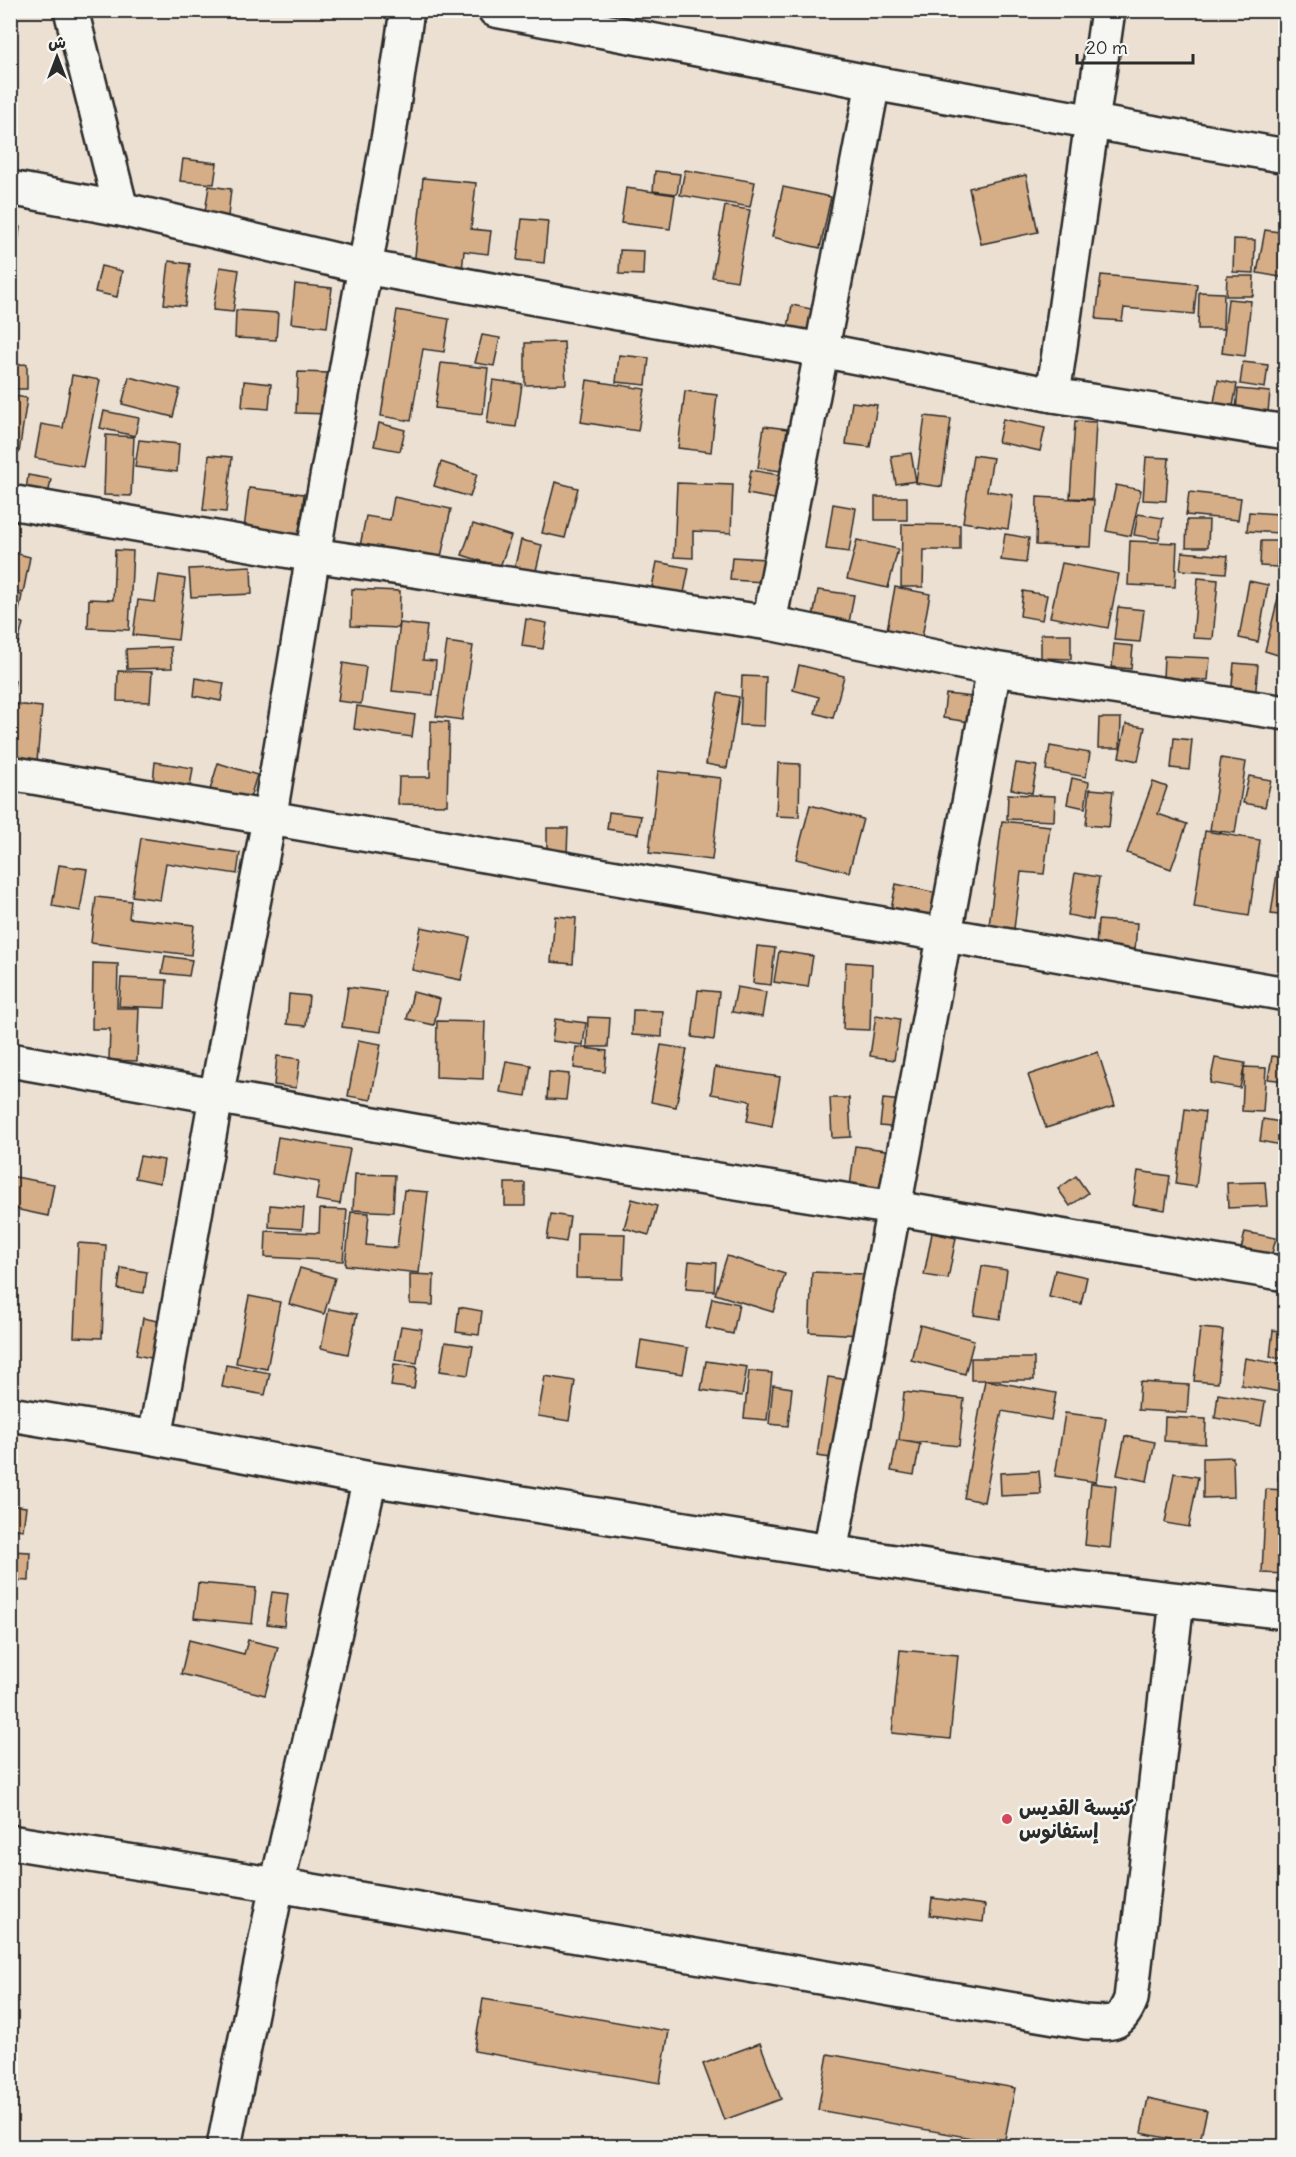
<svg xmlns="http://www.w3.org/2000/svg" width="1296" height="2157" viewBox="0 0 1296 2157" font-family="Delius,'Playpen Sans Arabic',sans-serif">
<rect width="100%" height="100%" fill="#ece0d2"/>
<filter id="ink" filterUnits="userSpaceOnUse"><feTurbulence type="fractalNoise" baseFrequency=".0167" numOctaves="2"/><feDisplacementMap in="SourceGraphic" scale="12" xChannelSelector="R" yChannelSelector="G"/><feConvolveMatrix kernelMatrix="1 2 1 2 8 2 1 2 1" color-interpolation-filters="sRGB"/></filter>
<g filter="url(#ink)">
<g fill="#d5ad86" stroke="#2b2b2b" stroke-width="1.5">
<path d="M183,159L217,163L214,184L180,181Z"/>
<path d="M685,170L755,182L750,207L680,195Z"/>
<path d="M655,171L680,174L677,194L653,191Z"/>
<path d="M1026,175L1038,232L981,244L969,188Z"/>
<path d="M423,178L476,183L471,229L491,231L488,254L464,251L462,271L414,266Z"/>
<path d="M209,186L231,189L228,216L205,212Z"/>
<path d="M783,187L831,197L820,248L772,237Z"/>
<path d="M626,188L675,195L670,229L621,223Z"/>
<path d="M725,206L750,210L737,281L712,277Z"/>
<path d="M522,219L548,221L544,263L517,260Z"/>
<path d="M10,225L20,227L14,273H10Z"/>
<path d="M1265,230L1286,233V278L1257,273Z"/>
<path d="M1234,239L1255,240L1254,273L1233,272Z"/>
<path d="M620,250L644,251L643,275L619,274Z"/>
<path d="M169,261L190,264L185,306L164,304Z"/>
<path d="M101,266L122,271L117,297L95,292Z"/>
<path d="M220,267L239,270L233,312L213,310Z"/>
<path d="M1101,275L1197,284L1194,314L1124,308L1122,321L1096,319Z"/>
<path d="M1227,276H1254L1253,296H1226Z"/>
<path d="M295,284L332,288L327,327L291,323Z"/>
<path d="M1199,292L1224,293L1223,329H1198Z"/>
<path d="M1228,299L1251,301L1245,356L1222,353Z"/>
<path d="M792,305L816,310L812,336L787,333Z"/>
<path d="M236,310L278,313L276,340L235,338Z"/>
<path d="M397,310L449,319L444,352L423,349L411,421L381,416Z"/>
<path d="M482,335L500,338L494,366L475,363Z"/>
<path d="M564,342L566,384L525,385V343Z"/>
<path d="M619,355L649,358L646,385L616,382Z"/>
<path d="M1243,362L1268,365L1265,388L1240,384Z"/>
<path d="M441,363L488,368L483,414L435,408Z"/>
<path d="M27,364V389H10V365Z"/>
<path d="M298,372L330,373L329,414L296,413Z"/>
<path d="M72,375L100,380L83,467L35,458L41,424L63,428Z"/>
<path d="M129,377L180,389L173,417L122,404Z"/>
<path d="M493,380L522,384L516,427L487,423Z"/>
<path d="M587,380L645,389L638,431L581,422Z"/>
<path d="M1218,380L1237,384L1232,412L1213,408Z"/>
<path d="M244,381L271,384L269,409L242,407Z"/>
<path d="M1238,389L1270,392L1268,412L1236,410Z"/>
<path d="M685,391L717,395L711,452L678,448Z"/>
<path d="M10,395L27,398L19,453L10,452Z"/>
<path d="M852,402L877,405L870,447L846,444Z"/>
<path d="M104,411L139,418L135,436L100,428Z"/>
<path d="M925,416L951,419L942,487L916,483Z"/>
<path d="M1003,419L1045,428L1040,451L998,442Z"/>
<path d="M1075,421L1096,422L1092,499L1070,498Z"/>
<path d="M379,423L405,430L400,451L374,446Z"/>
<path d="M764,426L787,429L781,471L758,468Z"/>
<path d="M106,435L134,437L131,496L104,495Z"/>
<path d="M139,440L179,444L177,472L135,467Z"/>
<path d="M911,453L916,481L896,484L891,456Z"/>
<path d="M209,455L232,457L226,512L203,510Z"/>
<path d="M973,455L993,458L987,491L1013,495L1008,529L963,522Z"/>
<path d="M1146,457L1169,458L1166,501L1143,500Z"/>
<path d="M441,462L477,474L470,497L434,486Z"/>
<path d="M751,470L785,476L780,500L747,494Z"/>
<path d="M28,475L51,479L47,502L25,499Z"/>
<path d="M555,482L578,488L565,538L542,533Z"/>
<path d="M677,483L733,485L731,533L693,531V558L674,557Z"/>
<path d="M1116,485L1141,490L1131,536L1106,531Z"/>
<path d="M249,488L304,494L300,535L244,529Z"/>
<path d="M1189,492L1241,498L1238,520L1186,515Z"/>
<path d="M394,497L451,509L440,562L360,546L366,516L390,520Z"/>
<rect x="875" y="497" width="32" height="23"/>
<path d="M1037,497L1094,500L1091,547L1036,545Z"/>
<path d="M833,504L856,508L849,552L826,549Z"/>
<path d="M1249,512L1280,514L1279,533L1247,531Z"/>
<path d="M1138,514L1163,518L1159,539L1134,535Z"/>
<path d="M1187,520H1209L1208,547H1186Z"/>
<path d="M473,524L511,536L500,567L462,555Z"/>
<path d="M902,524L960,525V550H924L923,587H901Z"/>
<path d="M1005,534L1029,538L1026,563L1001,560Z"/>
<path d="M521,540L542,545L535,575L514,570Z"/>
<path d="M857,540L898,549L888,588L847,579Z"/>
<path d="M1130,541L1177,543L1175,587L1128,585Z"/>
<path d="M1261,541H1278L1277,567L1260,566Z"/>
<path d="M115,550L133,551L129,630L88,628L89,599L113,600Z"/>
<path d="M11,552L30,557L23,593L10,590Z"/>
<path d="M1182,552L1228,556L1226,573L1180,570Z"/>
<path d="M732,557L766,559L764,582L730,580Z"/>
<path d="M657,562L689,568L684,593L652,587Z"/>
<path d="M1062,563L1119,574L1108,628L1050,617Z"/>
<path d="M251,566L252,594L191,597L189,569Z"/>
<path d="M159,575L185,579L178,640L133,635L138,600L155,602Z"/>
<path d="M1198,578L1218,580L1213,639L1193,638Z"/>
<path d="M1283,578L1286,579V637L1281,656L1265,651Z"/>
<path d="M1249,581L1268,585L1258,642L1239,638Z"/>
<path d="M895,587L930,594L922,637L887,630Z"/>
<path d="M352,589L400,591L399,628L351,626Z"/>
<path d="M818,590L854,595L849,623L813,617Z"/>
<path d="M1023,591L1047,595L1042,620L1020,616Z"/>
<path d="M10,593L22,595L18,616L10,614Z"/>
<path d="M1118,607L1144,610L1140,642L1114,640Z"/>
<path d="M526,619L547,623L543,649L522,646Z"/>
<path d="M10,620L23,623L18,644L10,642Z"/>
<path d="M400,623L427,626L423,660L436,661L433,695L392,691Z"/>
<path d="M1041,634H1071V659L1041,658Z"/>
<path d="M447,642L473,646L462,720L436,716Z"/>
<path d="M1114,644L1133,646L1131,669L1112,667Z"/>
<path d="M171,647L172,668L127,669L126,649Z"/>
<path d="M1164,656L1210,658L1208,680L1163,678Z"/>
<path d="M343,663L366,667L361,704L338,701Z"/>
<path d="M1234,663L1258,665L1255,700L1231,697Z"/>
<path d="M799,665L844,676L833,718L815,713L819,697L793,690Z"/>
<path d="M118,671L152,672L150,702L117,701Z"/>
<path d="M742,676L766,677L764,726L740,725Z"/>
<path d="M196,678L224,683L221,701L194,696Z"/>
<path d="M10,681H15L10,709Z"/>
<path d="M718,693L739,697L727,768L706,764Z"/>
<path d="M946,694L972,697L969,722L943,718Z"/>
<path d="M14,704L42,707L37,761L10,759Z"/>
<path d="M357,706L415,715L412,737L354,729Z"/>
<path d="M1099,718H1121L1120,748H1098Z"/>
<path d="M431,721L449,722L447,805L398,804L399,777H430Z"/>
<path d="M1126,724L1145,727L1138,761L1119,757Z"/>
<path d="M1174,738L1192,740L1189,770L1171,768Z"/>
<path d="M1050,746L1090,753L1086,777L1046,770Z"/>
<path d="M1221,758L1246,762L1235,833L1210,830Z"/>
<path d="M155,762L193,768L190,787L153,782Z"/>
<path d="M218,763L257,775L249,801L210,790Z"/>
<path d="M778,763L800,764L799,817L776,816Z"/>
<path d="M1016,763L1037,766L1032,793L1011,789Z"/>
<path d="M658,771L721,778L712,860L649,853Z"/>
<path d="M1249,776L1271,780L1265,807L1243,803Z"/>
<path d="M1072,778L1089,782L1085,808L1067,804Z"/>
<path d="M1153,782L1167,787L1158,814L1187,824L1171,869L1127,853Z"/>
<path d="M1090,789L1113,791L1109,827L1086,825Z"/>
<path d="M1008,794L1055,796L1054,821L1007,819Z"/>
<path d="M810,805L863,819L849,872L796,859Z"/>
<path d="M10,811L15,812L13,838H10Z"/>
<path d="M609,812L641,816L638,834L607,829Z"/>
<path d="M1286,812V916L1271,914Z"/>
<path d="M1002,821L1050,826L1044,874L1021,872L1013,937L988,934Z"/>
<path d="M547,828H568L567,854L547,853Z"/>
<path d="M1205,831L1260,840L1249,916L1194,907Z"/>
<path d="M141,838L240,853L237,874L166,863L160,900L132,896Z"/>
<path d="M10,862L15,863L10,882Z"/>
<path d="M59,865L87,869L80,911L52,906Z"/>
<path d="M1075,873L1099,877L1093,920L1068,915Z"/>
<path d="M896,884L937,893L931,918L891,909Z"/>
<path d="M96,897L131,901L129,918L194,925L191,955L91,943Z"/>
<path d="M555,916L576,918L573,964L551,962Z"/>
<path d="M1098,920L1137,923L1135,950L1096,946Z"/>
<path d="M421,927L470,937L461,980L412,970Z"/>
<path d="M757,946L775,948L771,985L753,983Z"/>
<path d="M779,951L813,956L808,987L774,982Z"/>
<path d="M165,956L192,960L189,976L162,973Z"/>
<path d="M846,962L872,964L870,1030L843,1029Z"/>
<path d="M93,963L118,964L117,1008H139L137,1061L109,1060L110,1029H92Z"/>
<path d="M121,978L167,980L165,1008L119,1006Z"/>
<path d="M348,987L386,992L381,1032L342,1027Z"/>
<path d="M737,987L766,992L762,1017L732,1012Z"/>
<path d="M698,990L719,992L714,1040L692,1037Z"/>
<path d="M413,992L440,999L434,1025L407,1019Z"/>
<path d="M289,994L309,996L306,1026L287,1024Z"/>
<path d="M633,1010L663,1011L662,1037L632,1035Z"/>
<path d="M876,1015L900,1019L894,1060L870,1056Z"/>
<path d="M588,1017L610,1018L608,1047H587Z"/>
<path d="M555,1019L586,1023L583,1045L552,1041Z"/>
<path d="M437,1021L485,1022L483,1079L436,1077Z"/>
<path d="M358,1040L381,1044L371,1100L348,1096Z"/>
<path d="M661,1045L687,1049L676,1107L651,1102Z"/>
<path d="M576,1047L607,1051L605,1072L574,1068Z"/>
<path d="M1098,1052L1115,1106L1046,1128L1028,1075Z"/>
<path d="M277,1056L300,1059L296,1088L274,1085Z"/>
<path d="M1272,1056L1286,1058V1081L1268,1079Z"/>
<path d="M1215,1058L1245,1063L1240,1088L1210,1083Z"/>
<path d="M506,1061L531,1065L526,1096L500,1092Z"/>
<path d="M715,1067L780,1077L772,1126L747,1121L751,1101L711,1094Z"/>
<path d="M1244,1067L1266,1068L1263,1112L1242,1111Z"/>
<path d="M549,1072L569,1074L566,1100L547,1099Z"/>
<path d="M830,1098H849L851,1137L832,1138Z"/>
<path d="M883,1099L925,1103L922,1130L880,1126Z"/>
<path d="M1185,1109L1205,1112L1196,1187L1176,1184Z"/>
<path d="M1263,1119L1286,1123V1146L1260,1141Z"/>
<path d="M278,1137L350,1149L340,1204L316,1200L319,1182L272,1174Z"/>
<path d="M855,1146L893,1151L888,1191L850,1187Z"/>
<path d="M140,1156L164,1160L160,1183L135,1178Z"/>
<path d="M1138,1171L1170,1176L1165,1210L1133,1205Z"/>
<path d="M355,1174L395,1175L393,1212L353,1210Z"/>
<path d="M10,1176L54,1184L48,1216L10,1208Z"/>
<path d="M1076,1176L1088,1193L1070,1206L1058,1189Z"/>
<path d="M1265,1182L1267,1206L1228,1208L1227,1183Z"/>
<rect x="505" y="1183" width="20" height="23"/>
<path d="M404,1190L428,1192L419,1273L345,1265L351,1212L369,1213L366,1245L397,1248Z"/>
<path d="M632,1199L657,1206L649,1235L624,1228Z"/>
<path d="M270,1205L304,1208L302,1229L269,1227Z"/>
<path d="M320,1209L347,1210L343,1261L265,1257L266,1231L319,1233Z"/>
<path d="M551,1214L570,1217L566,1242L547,1239Z"/>
<path d="M1245,1232L1276,1238L1270,1261L1240,1254Z"/>
<path d="M577,1233L625,1234L623,1279L576,1278Z"/>
<path d="M932,1233L956,1238L948,1279L924,1275Z"/>
<path d="M78,1243L106,1245L102,1338L74,1337Z"/>
<path d="M727,1256L785,1274L773,1312L715,1294Z"/>
<path d="M689,1261L716,1263L714,1291L686,1289Z"/>
<path d="M982,1266L1007,1270L1000,1319L974,1315Z"/>
<path d="M121,1268L147,1272L144,1293L118,1289Z"/>
<path d="M300,1268L335,1278L324,1314L289,1304Z"/>
<path d="M1055,1270L1087,1277L1081,1304L1049,1297Z"/>
<path d="M812,1272L864,1274L860,1335L809,1332Z"/>
<path d="M410,1274L434,1275L433,1305L410,1304Z"/>
<path d="M249,1296L280,1302L267,1369L236,1363Z"/>
<path d="M712,1298L739,1304L733,1334L706,1328Z"/>
<path d="M459,1307L482,1311L479,1335L456,1332Z"/>
<path d="M329,1309L357,1314L348,1354L321,1348Z"/>
<path d="M143,1318L168,1323L161,1360L136,1355Z"/>
<path d="M920,1325L974,1340L965,1374L911,1360Z"/>
<path d="M401,1326L422,1329L417,1363L395,1360Z"/>
<path d="M1200,1328L1223,1330L1218,1383L1194,1381Z"/>
<path d="M1273,1330L1286,1332V1359L1270,1357Z"/>
<path d="M641,1340L688,1348L683,1374L637,1367Z"/>
<path d="M445,1342L473,1346L468,1375L440,1371Z"/>
<rect x="971" y="1358" width="63" height="22"/>
<path d="M1245,1358L1286,1365V1393L1241,1385Z"/>
<path d="M706,1361L747,1367L742,1396L701,1390Z"/>
<path d="M394,1364L417,1367L414,1389L391,1386Z"/>
<path d="M226,1365L270,1373L265,1395L222,1387Z"/>
<path d="M749,1371L772,1373L767,1420L744,1418Z"/>
<path d="M545,1376L575,1381L569,1421L538,1416Z"/>
<path d="M828,1377L849,1380L838,1459L817,1456Z"/>
<path d="M985,1380L1056,1393L1051,1420L1002,1411L984,1502L964,1498Z"/>
<path d="M1140,1382L1189,1385L1187,1413L1138,1410Z"/>
<path d="M773,1385L792,1388L788,1426L769,1424Z"/>
<path d="M904,1392L964,1399L959,1446L899,1440Z"/>
<path d="M1218,1394L1265,1402L1261,1426L1215,1418Z"/>
<path d="M1065,1413L1106,1418L1096,1482L1055,1476Z"/>
<path d="M1165,1417L1206,1419L1205,1444L1164,1441Z"/>
<path d="M1281,1433H1286V1481L1278,1480Z"/>
<path d="M1125,1436L1155,1442L1147,1481L1117,1475Z"/>
<path d="M897,1440L920,1444L914,1475L891,1471Z"/>
<path d="M1233,1457L1234,1497L1203,1498V1458Z"/>
<path d="M1039,1471L1041,1494L1001,1496L1000,1473Z"/>
<path d="M1174,1473L1198,1477L1189,1527L1165,1523Z"/>
<path d="M1091,1483L1116,1486L1110,1548L1085,1545Z"/>
<path d="M1266,1489L1286,1490V1574L1262,1573Z"/>
<path d="M10,1505L26,1507L23,1530L10,1528Z"/>
<path d="M10,1551L30,1552L29,1581L10,1580Z"/>
<path d="M198,1583L256,1588L252,1624L194,1618Z"/>
<path d="M272,1592L288,1594L284,1626L267,1624Z"/>
<path d="M189,1640L244,1654L248,1640L278,1647L265,1695L181,1674Z"/>
<path d="M900,1650L958,1655L950,1739L892,1733Z"/>
<path d="M932,1898L985,1905L983,1922L930,1915Z"/>
<path d="M483,1999L669,2031L660,2083L474,2051Z"/>
<path d="M760,2043L781,2099L724,2120L703,2064Z"/>
<path d="M828,2054L1015,2088L1004,2144L818,2110Z"/>
<path d="M1148,2098L1207,2111L1199,2145L1141,2133Z"/>
</g>
<g fill="none" stroke-linecap="round" stroke-linejoin="round">
<g stroke="#2b2b2b" stroke-width="38">
<g id="minor">
<path d="M71,10L121,209"/>
<path d="M495,10L873,83L1286,156"/>
<path d="M10,188L121,209L365,267L821,350L1053,395L1286,432"/>
<path d="M1053,395L1108,10"/>
<path d="M10,502L313,555L769,623L994,669L1286,713"/>
<path d="M769,623L873,83"/>
<path d="M10,773C435,850 861,918 1286,994"/>
<path d="M10,1060L448,1137L894,1208L1286,1274"/>
<path d="M10,1414L155,1438L370,1479L830,1552L1031,1583L1286,1612"/>
<path d="M155,1438L216,1097L269,820L313,555L389,134L407,10"/>
<path d="M830,1552L994,669"/>
<path d="M10,1842L277,1885L1085,2022C1112,2023 1120,2027 1131,1999L1177,1600"/>
<path d="M224,2146L277,1885L370,1479"/>
</g>
</g>
<use href="#minor" stroke="#f6f6f2" stroke-width="33"/>
</g>
</g>
<circle fill="#d1495b" stroke="#f6f6f2" stroke-width="2" cx="1007" cy="1819" r="6"/>
<g text-anchor="middle" stroke-width="5" stroke-linejoin="round" paint-order="stroke">
<g font-size="20" font-weight="bold" fill="#2b2b2b" stroke="#f6f6f2" text-anchor="start">
<text x="1019" y="1815">كنيسة القديس<tspan x="1019" dy="23">إستفانوس</tspan></text>
</g>
</g>
<rect width="1296" height="2157" fill="none" stroke="#f6f6f2" stroke-width="36"/>
<rect x="18" y="18" width="1260" height="2121" fill="none" stroke="#2b2b2b" stroke-width="2" filter="url(#ink)"/>
<g transform="translate(57 57)" stroke="#f6f6f2" stroke-width="4.5" paint-order="stroke">
<path d="M0-4.5L10 22L0 15L-10 22Z" fill="#2b2b2b"/>
<text y="-9" font-size="16" font-weight="bold" text-anchor="middle" fill="#2b2b2b">ش</text>
</g>
<path d="M1077 54v9h116v-9" fill="none" stroke="#2b2b2b" stroke-width="3"/>
<text x="1086" y="54" font-size="18" fill="#2b2b2b" stroke="#f6f6f2" stroke-width="4.5" paint-order="stroke">20 m</text>
</svg>
